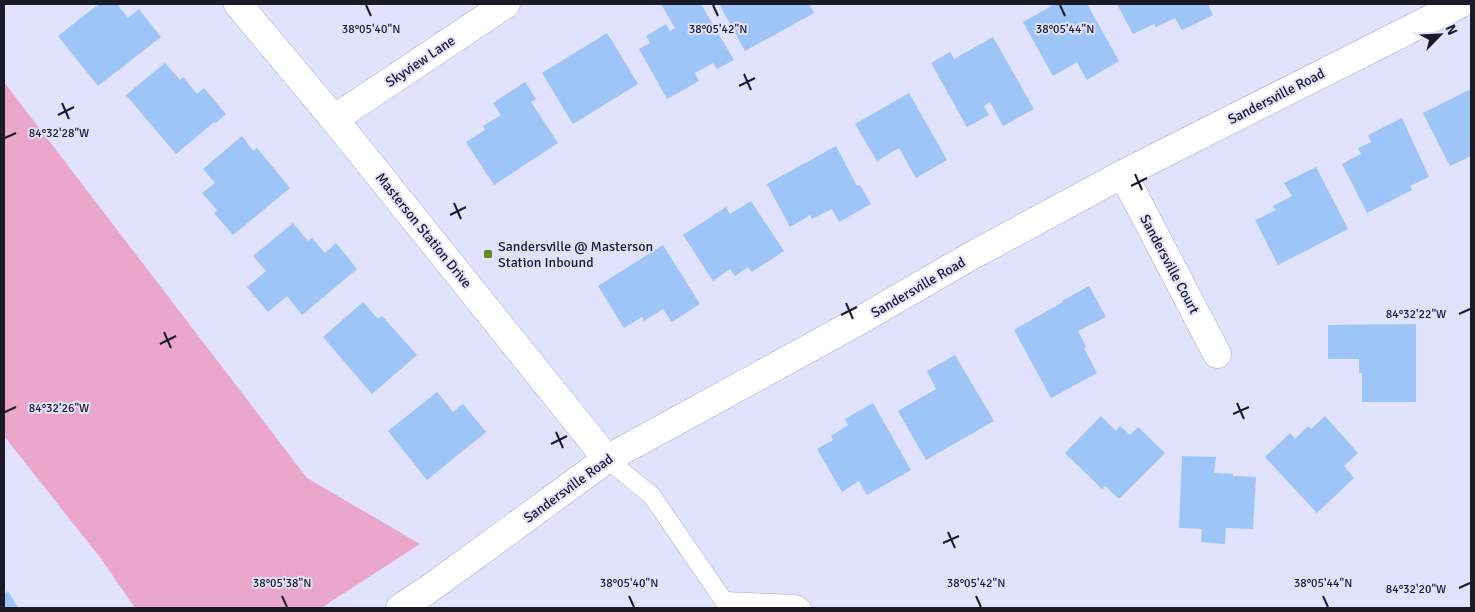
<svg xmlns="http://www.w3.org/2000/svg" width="1475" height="612" viewBox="0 0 1475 612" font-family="Signika,sans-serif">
<rect width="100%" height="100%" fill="#e1e2fe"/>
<path fill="#eba7cb" d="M4,82L307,478L420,544L321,608H135L102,560L4,436Z"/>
<g fill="#9dc5f7">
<path d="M99,4H117L128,18L139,9L161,37L98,86L58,36Z"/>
<path d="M661,4H701L734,60L717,69L713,63L695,73L699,81L667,99L639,49L650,43L646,36L666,24L670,31L675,28Z"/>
<path d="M719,4H809L814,13L745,51Z"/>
<path d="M1055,4H1087L1119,61L1087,80L1077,62L1053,76L1023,22Z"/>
<path d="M1117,4H1208L1213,15L1182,30L1175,18L1156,27L1154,24L1133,34Z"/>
<path d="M607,33L638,84L573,124L542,73Z"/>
<path d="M993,37L1034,109L1003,126L990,102L984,106L989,115L967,127L931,63L950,52L954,59Z"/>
<path d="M165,63L180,80L183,77L197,94L204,88L226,114L216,123L214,122L176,154L126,95Z"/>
<path d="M525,82L536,99L531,102L558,143L494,185L466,142L485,130L483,126L501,115L493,103Z"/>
<path d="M1471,89V156L1450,166L1423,113Z"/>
<path d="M909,93L947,160L916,178L899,148L877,161L855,124Z"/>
<path d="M1402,118L1429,177L1410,186L1412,190L1367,213L1342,164L1361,154L1358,148L1371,142L1368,135Z"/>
<path d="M242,136L253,151L257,148L290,188L233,235L214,213L217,210L202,193L215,183L203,169Z"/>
<path d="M836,146L857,186L860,185L871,204L839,222L832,209L812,219L810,215L790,227L767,184Z"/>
<path d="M1316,167L1348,229L1278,265L1255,220L1276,210L1273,206L1292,196L1284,183Z"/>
<path d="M751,201L784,251L752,272L748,267L735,276L730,269L713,281L683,235L726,207L730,214Z"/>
<path d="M293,223L308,241L312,238L325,253L336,243L357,269L302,315L287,296L268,312L247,287L266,271L253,256Z"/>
<path d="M663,245L700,304L672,322L663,309L644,321L642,317L624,328L598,286Z"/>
<path d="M1089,286L1106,317L1078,331L1086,347L1084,348L1097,373L1051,398L1014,330L1063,302L1062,301Z"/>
<path d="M363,302L378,319L382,316L417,355L372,394L323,337Z"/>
<path d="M1416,324V402H1362V373H1359V359H1328V325Z"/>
<path d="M955,355L994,421L926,460L898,411L936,389L927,371Z"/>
<path d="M437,392L453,412L463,404L486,432L427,480L388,431Z"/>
<path d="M873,403L911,470L867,495L859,481L842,492L817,449L833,440L831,436L848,425L845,419Z"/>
<path d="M1101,416L1116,431L1120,426L1130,435L1138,427L1165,453L1119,499L1105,486L1102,489L1065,453Z"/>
<path d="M1325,416L1358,453L1344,466L1354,478L1317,513L1265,457L1290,433L1295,439L1308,426L1311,429Z"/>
<path d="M1182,456L1216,457L1214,473L1233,474V476L1256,477L1253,529L1226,528L1225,544L1201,542L1202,529L1179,528Z"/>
<path d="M8,591L18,608H4V594Z"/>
</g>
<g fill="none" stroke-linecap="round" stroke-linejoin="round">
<g stroke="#aac" stroke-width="19">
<g id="service">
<path d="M607,459L652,496L724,601"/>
<path d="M724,601L796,604L802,608"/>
</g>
</g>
<g stroke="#aac" stroke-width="29">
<g id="minor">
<path d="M334,119L506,4"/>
<path d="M1123,174L1217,354"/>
</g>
</g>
<g stroke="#aac" stroke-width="29">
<g id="tertiary">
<path d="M238,4L334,119L607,459"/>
<path d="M400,608L429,589L607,459L857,322L971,256L1123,174L1460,4"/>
</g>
</g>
<use href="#service" stroke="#fff" stroke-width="18"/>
<use href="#minor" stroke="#fff" stroke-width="28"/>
<use href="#tertiary" stroke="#fff" stroke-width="28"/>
</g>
<path fill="none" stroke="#1b1b28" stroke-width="2" d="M366,5L371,16M713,5L718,16M1060,5L1065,16M744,74L751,90M739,86L755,78M62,103L69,119M58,115L74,107M5,138L16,133M1135,174L1142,190M1131,186L1147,178M454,203L461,219M450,215L466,207M846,303L853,319M1459,314L1470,309M841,315L857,307M164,332L171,348M160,344L176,336M1237,403L1244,419M5,412L16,407M1233,414L1249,407M556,432L563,448M551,444L567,436M948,532L955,548M943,543L959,536M1459,588L1470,583M282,596L287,607M629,596L634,607M976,596L981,607M1323,596L1328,607"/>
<rect fill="#618e21" stroke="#e1e2fe" stroke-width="2" x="483" y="249" width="10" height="10" rx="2.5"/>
<g text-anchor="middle" stroke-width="4" stroke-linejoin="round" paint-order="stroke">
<g font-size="14" fill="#1b1b28" stroke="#e1e2fe">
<text transform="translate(420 61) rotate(-34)" y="5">Skyview Lane</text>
<text transform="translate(1276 96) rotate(-27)" y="5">Sandersville Road</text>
<text transform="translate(424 230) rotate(51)" y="5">Masterson Station Drive</text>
<text transform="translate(1170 264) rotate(62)" y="5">Sandersville Court</text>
<text transform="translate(918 287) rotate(-30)" y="5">Sandersville Road</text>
<text transform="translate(568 488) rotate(-36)" y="5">Sandersville Road</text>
</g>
<g font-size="14" fill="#1b1b28" stroke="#e1e2fe" text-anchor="start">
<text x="498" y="251">Sandersville @ Masterson<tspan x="498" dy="16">Station Inbound</tspan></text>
</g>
</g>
<g font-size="12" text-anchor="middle" fill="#1b1b28" stroke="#e1e2fe" stroke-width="4" stroke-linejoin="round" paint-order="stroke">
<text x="371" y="33">38°05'40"N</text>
<text x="718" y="33">38°05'42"N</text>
<text x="1065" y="33">38°05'44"N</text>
<text x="59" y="137">84°32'28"W</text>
<text x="1416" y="318">84°32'22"W</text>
<text x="59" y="412">84°32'26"W</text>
<text x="282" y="587">38°05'38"N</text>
<text x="629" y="587">38°05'40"N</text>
<text x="976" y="587">38°05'42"N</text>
<text x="1323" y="587">38°05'44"N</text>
<text x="1416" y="593">84°32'20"W</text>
</g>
<rect width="1475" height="612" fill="none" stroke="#1b1b28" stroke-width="10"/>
<g transform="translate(1440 35) rotate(66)" stroke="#e1e2fe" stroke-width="4" paint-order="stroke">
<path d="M0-4L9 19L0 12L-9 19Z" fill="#1b1b28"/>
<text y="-8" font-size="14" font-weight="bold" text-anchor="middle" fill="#1b1b28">N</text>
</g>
</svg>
